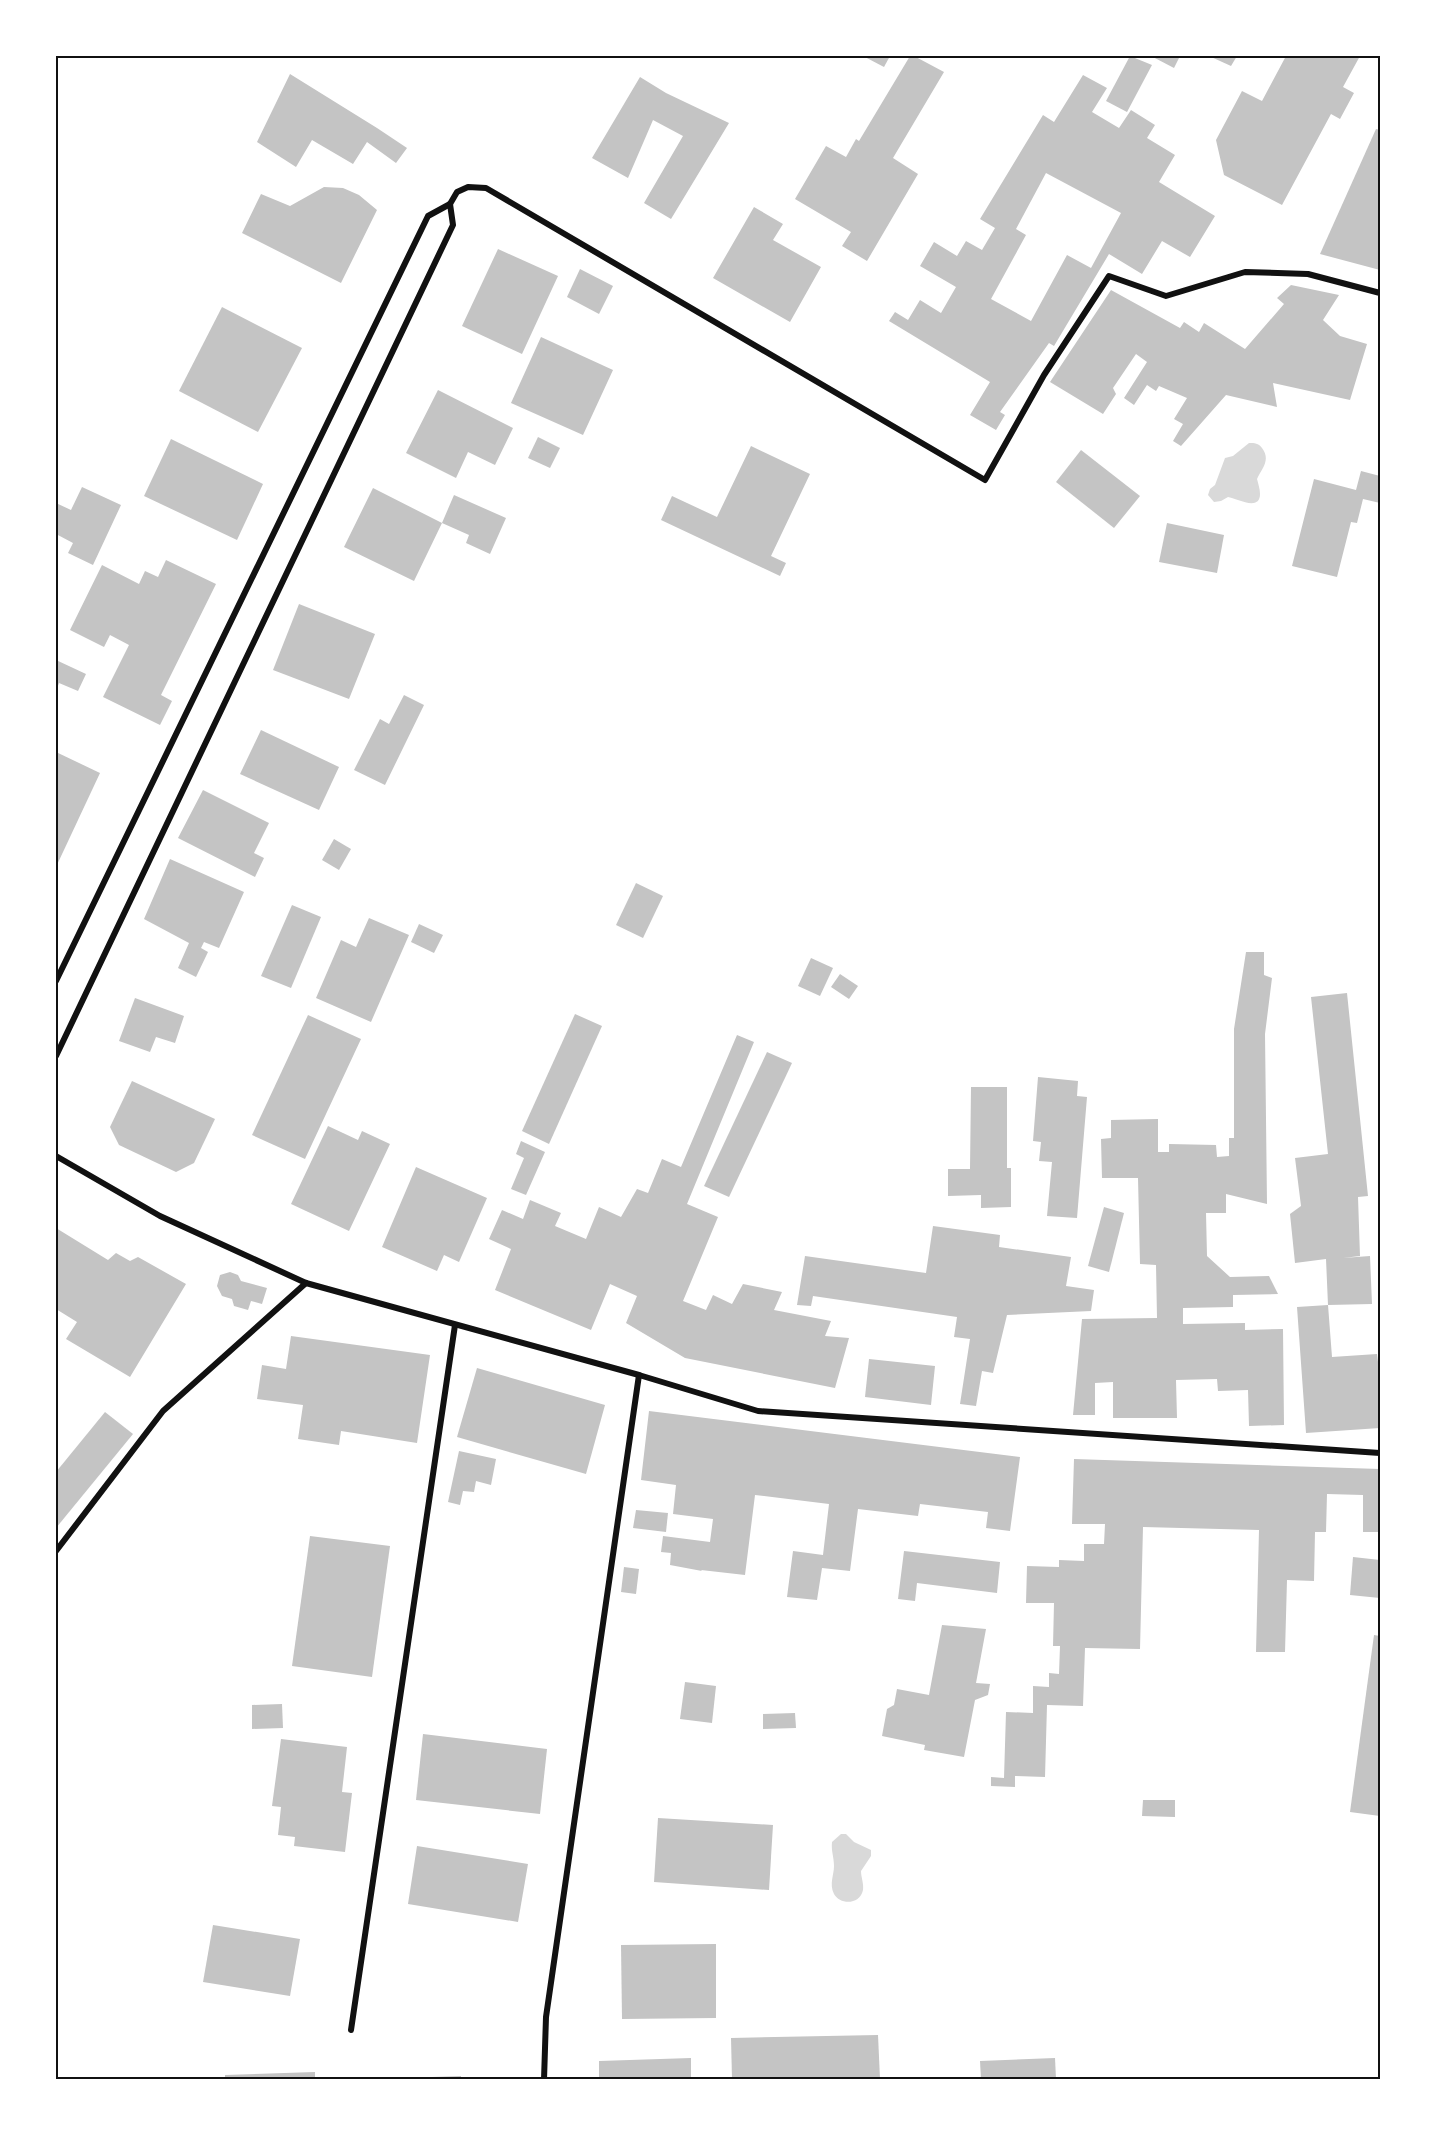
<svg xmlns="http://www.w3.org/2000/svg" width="1436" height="2135" viewBox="0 0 1436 2135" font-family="'Varela Round',sans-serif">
<rect width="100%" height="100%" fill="#fff"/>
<g fill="#d9d9d9">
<path d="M1249,443C1255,443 1258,443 1262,448C1271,460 1262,468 1257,479C1258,483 1260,489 1260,494C1260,512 1236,498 1228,497L1221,501L1214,502L1208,495L1210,489L1215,485L1225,458L1233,456Z"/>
<path d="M841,1834H846L854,1842L871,1850V1856L861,1871C861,1877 864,1884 863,1890C860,1905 840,1905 834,1894C829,1884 834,1875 834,1866C834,1857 831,1851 832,1842Z"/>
</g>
<g fill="#c4c4c4" fill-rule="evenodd">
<path d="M863,56H890L884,67Z"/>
<path d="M910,56H914L944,72L893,158L918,174L867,261L842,246L851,232L795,199L826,146L846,157L856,139L859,141Z"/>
<path d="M1130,56L1152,65L1127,112L1106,101Z"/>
<path d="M1151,56H1180L1174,68Z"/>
<path d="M1209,56H1237L1231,66Z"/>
<path d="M1286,56H1360L1343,87L1354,93L1340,119L1331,114L1282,205L1224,175L1216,140L1242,91L1262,101Z"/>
<path d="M290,74L377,128L407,148L396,163L367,142L353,164L312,140L296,167L257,142Z"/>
<path d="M1083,75L1107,88L1092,112L1119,128L1131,110L1155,125L1147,138L1175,155L1159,182L1215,216L1190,257L1162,241L1142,274L1109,254L1054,346L1049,343L1000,412L1005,415L996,430L970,415L990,382L889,321L895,312L908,320L920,300L941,313L956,287L920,266L934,242L957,256L966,241L982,250L995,228L980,219L1043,115L1054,122ZM1046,173L1121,213L1091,268L1067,255L1031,321L991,299L1026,235L1016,229Z"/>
<path d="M640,77L666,93L729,123L671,219L644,203L683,136L653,120L628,178L592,158Z"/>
<path d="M1376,129L1380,130V270L1320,254Z"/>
<path d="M324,187L343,188L359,195L377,210L341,283L242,233L261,194L290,206Z"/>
<path d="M754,207L783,224L773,240L821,267L790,322L713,278Z"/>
<path d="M498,249L558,276L522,354L462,326Z"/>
<path d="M580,269L613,286L599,314L567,297Z"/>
<path d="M1291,285L1339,295L1323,320L1340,336L1367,344L1350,400L1273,383L1277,407L1226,395L1181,446L1173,441L1183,424L1174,419L1187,398L1159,386L1156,391L1147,385L1134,405L1124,398L1147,362L1136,354L1113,388L1116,394L1103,414L1050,382L1111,290L1180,328L1184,322L1199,332L1204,323L1245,349L1284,304L1277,298Z"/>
<path d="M222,307L302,348L258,432L179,391Z"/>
<path d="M541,337L613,370L583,435L511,403Z"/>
<path d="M438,390L513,428L495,465L468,452L456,478L406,453Z"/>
<path d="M538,437L560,448L550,468L528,458Z"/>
<path d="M171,439L263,484L237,540L144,496Z"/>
<path d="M751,446L810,474L771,556L786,563L780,576L661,520L672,496L717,517Z"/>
<path d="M1081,450L1140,496L1114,528L1056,482Z"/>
<path d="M1361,471L1380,476V503L1363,499L1357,523L1351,522L1337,577L1292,566L1314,479L1356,490Z"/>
<path d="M82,487L121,505L93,565L68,553L73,543L56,534V503L71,510Z"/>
<path d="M373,488L442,523L454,495L506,518L490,554L466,543L469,535L442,523L414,581L344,547Z"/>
<path d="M1167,523L1224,535L1217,573L1159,562Z"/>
<path d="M166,560L216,584L161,695L172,701L160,725L103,697L129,645L110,635L104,647L70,630L102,565L139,584L145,571L158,577Z"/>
<path d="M299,604L375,634L349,699L273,670Z"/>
<path d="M56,660L86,674L78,691L59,683L56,691Z"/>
<path d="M404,695L424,705L385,785L354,770L380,719L389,724Z"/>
<path d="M261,730L339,767L319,810L240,774Z"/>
<path d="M56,752L100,773L56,867Z"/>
<path d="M203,790L269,823L254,853L264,858L255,877L178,838Z"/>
<path d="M334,839L351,849L339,870L322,860Z"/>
<path d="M170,859L244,892L219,948L204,942L201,948L208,952L196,977L178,968L189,943L144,919Z"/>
<path d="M636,883L663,896L643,938L616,925Z"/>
<path d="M292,905L321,917L291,988L261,976Z"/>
<path d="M369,918L409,935L371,1022L316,998L341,940L356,947Z"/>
<path d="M419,924L443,935L434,953L411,942Z"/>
<path d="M1246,952H1264V975L1272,978L1265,1034L1267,1204L1226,1194V1213H1206L1207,1256L1230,1277L1269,1276L1278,1294L1233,1295V1307L1183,1308V1324L1245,1323V1330L1283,1329L1284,1425L1249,1426L1248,1390L1218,1391L1217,1379L1176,1380L1177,1418H1113V1382L1095,1383V1415H1073L1082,1319L1157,1318L1156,1265L1140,1264L1138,1178H1102L1101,1139L1111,1138V1120L1158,1119V1152H1169V1144L1216,1145L1217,1157L1229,1156V1138H1234V1029Z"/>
<path d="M811,958L833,968L820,996L798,986Z"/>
<path d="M840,974L858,986L849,999L831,987Z"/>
<path d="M1347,993L1368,1196L1358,1197L1360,1256L1343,1258L1370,1256L1372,1304L1328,1305L1332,1357L1377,1354L1378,1362H1380V1428L1306,1433L1297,1307L1328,1305L1326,1259L1295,1263L1290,1214L1301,1206L1295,1158L1328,1154L1311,997Z"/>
<path d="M135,998L184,1016L175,1043L156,1037L150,1052L119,1041Z"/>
<path d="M575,1014L602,1026L549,1144L522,1131Z"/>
<path d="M308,1015L361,1039L305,1159L252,1135Z"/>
<path d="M737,1035L754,1042L687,1204L718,1217L683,1301L706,1310L713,1295L732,1304L743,1284L782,1292L774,1310L831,1321L825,1336L849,1338L835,1388L685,1358L626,1323L637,1296L610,1284L591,1330L495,1290L511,1249L489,1239L502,1210L523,1219L530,1200L561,1213L555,1226L586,1239L599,1207L621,1217L637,1189L648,1193L662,1159L681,1167Z"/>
<path d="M767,1052L792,1063L729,1197L704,1186Z"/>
<path d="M1038,1077L1078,1081L1077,1096L1087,1097L1077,1218L1047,1216L1052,1162L1039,1161L1041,1142L1033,1141Z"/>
<path d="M132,1081L215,1119L194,1163L176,1172L119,1145L110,1127Z"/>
<path d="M971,1087H1007V1168H1011V1207L981,1208V1195L948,1196V1169H970Z"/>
<path d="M328,1126L358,1140L362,1131L390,1144L349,1231L291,1204Z"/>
<path d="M521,1141L545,1152L526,1195L511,1189L524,1158L516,1154Z"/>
<path d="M416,1167L487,1198L459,1262L444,1255L437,1271L382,1247Z"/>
<path d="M1104,1207L1124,1213L1109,1272L1088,1266Z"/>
<path d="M933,1226L1000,1235L999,1247L1071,1257L1066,1286L1094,1290L1091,1311L1007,1315L993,1373L982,1371L976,1406L960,1404L970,1339L954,1337L957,1317L813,1296L811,1306L797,1305L805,1256L926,1273Z"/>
<path d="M56,1228L108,1260L116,1253L130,1261L138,1257L186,1284L130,1377L66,1339L77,1322L56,1309Z"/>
<path d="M230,1272L238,1275L241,1281L267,1288L262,1304L251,1301L248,1310L234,1306L232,1299L222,1296L217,1286L220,1275Z"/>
<path d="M291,1336L430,1355L417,1443L341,1431L339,1445L298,1439L303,1405L257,1399L262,1365L286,1369Z"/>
<path d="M869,1359L935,1366L931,1405L865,1397Z"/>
<path d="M477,1368L605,1405L586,1474L457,1437Z"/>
<path d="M649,1411L1020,1457L1010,1531L986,1528L988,1512L920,1504L918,1516L858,1509L850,1571L822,1568L817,1600L787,1597L793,1551L823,1555L829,1504L755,1495L745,1575L701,1570L702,1571L670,1565L671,1553L661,1552L663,1536L710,1542L713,1519L673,1514L676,1485L641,1480Z"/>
<path d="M105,1412L133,1434L56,1528V1472Z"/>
<path d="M459,1451L496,1459L491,1485L476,1481L474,1492L463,1491L460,1505L448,1502Z"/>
<path d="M1074,1459L1380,1469V1532H1363V1495L1327,1494L1326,1532H1315L1314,1581L1287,1580L1285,1652H1256L1259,1530L1143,1527L1140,1649L1085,1648L1083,1706L1047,1705L1045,1777L1015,1776V1787L991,1786V1777L1004,1778L1006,1712L1033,1713V1686L1049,1687V1673L1059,1674L1060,1646H1053L1054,1603H1026L1027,1566L1059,1567V1560L1084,1561V1544H1104L1105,1524H1072Z"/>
<path d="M636,1510L668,1513L666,1532L633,1528Z"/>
<path d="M310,1536L390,1546L372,1677L292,1666Z"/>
<path d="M904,1551L1000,1562L997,1593L917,1583L915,1601L898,1599Z"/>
<path d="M1353,1557L1380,1560V1598L1350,1595Z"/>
<path d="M624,1567L639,1569L636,1594L621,1592Z"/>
<path d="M942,1625L986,1629L976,1683L990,1684L988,1695L975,1700L964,1757L924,1750L925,1745L882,1736L887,1709L894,1705L897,1689L929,1695Z"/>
<path d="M1374,1635L1380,1636V1816L1350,1812Z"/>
<path d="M685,1682L716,1686L712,1723L680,1719Z"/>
<path d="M282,1704L283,1728L252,1729V1705Z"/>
<path d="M795,1713L796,1728L763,1729V1714Z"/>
<path d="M423,1734L547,1749L540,1814L416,1800Z"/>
<path d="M281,1739L347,1747L342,1792L352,1793L345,1852L294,1846L295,1837L278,1835L281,1807L272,1806Z"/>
<path d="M1143,1800H1175V1817L1142,1816Z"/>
<path d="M658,1818L773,1825L769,1890L654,1882Z"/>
<path d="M417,1846L528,1864L518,1922L408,1904Z"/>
<path d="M213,1925L300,1939L290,1996L203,1982Z"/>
<path d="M716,1944V2018L622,2019L621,1945Z"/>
<path d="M878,2035L880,2079H732L731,2038Z"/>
<path d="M691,2058V2079H599V2061Z"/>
<path d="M1055,2058L1056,2079H981L980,2061Z"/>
<path d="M315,2072V2079H225V2075Z"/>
<path d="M461,2076V2079H403V2078Z"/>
</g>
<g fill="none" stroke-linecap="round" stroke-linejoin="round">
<g stroke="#111" stroke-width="6">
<path d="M56,981L428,216L450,204L457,192L468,187L486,188L985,480L1044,375L1109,276L1166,296L1245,272L1308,274L1380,293"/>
<path d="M56,1056L453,225L450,204"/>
<path d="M56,1156L160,1216L306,1283L639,1375L758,1411L1380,1453"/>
<path d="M56,1551L163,1411L306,1283"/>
<path d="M351,2030L455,1325"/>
<path d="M544,2080L546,2017L639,1375"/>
</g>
</g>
<rect width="1436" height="2135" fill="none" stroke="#ffffff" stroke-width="114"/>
<rect x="57" y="57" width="1322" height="2021" fill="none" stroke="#111" stroke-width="2"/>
</svg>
